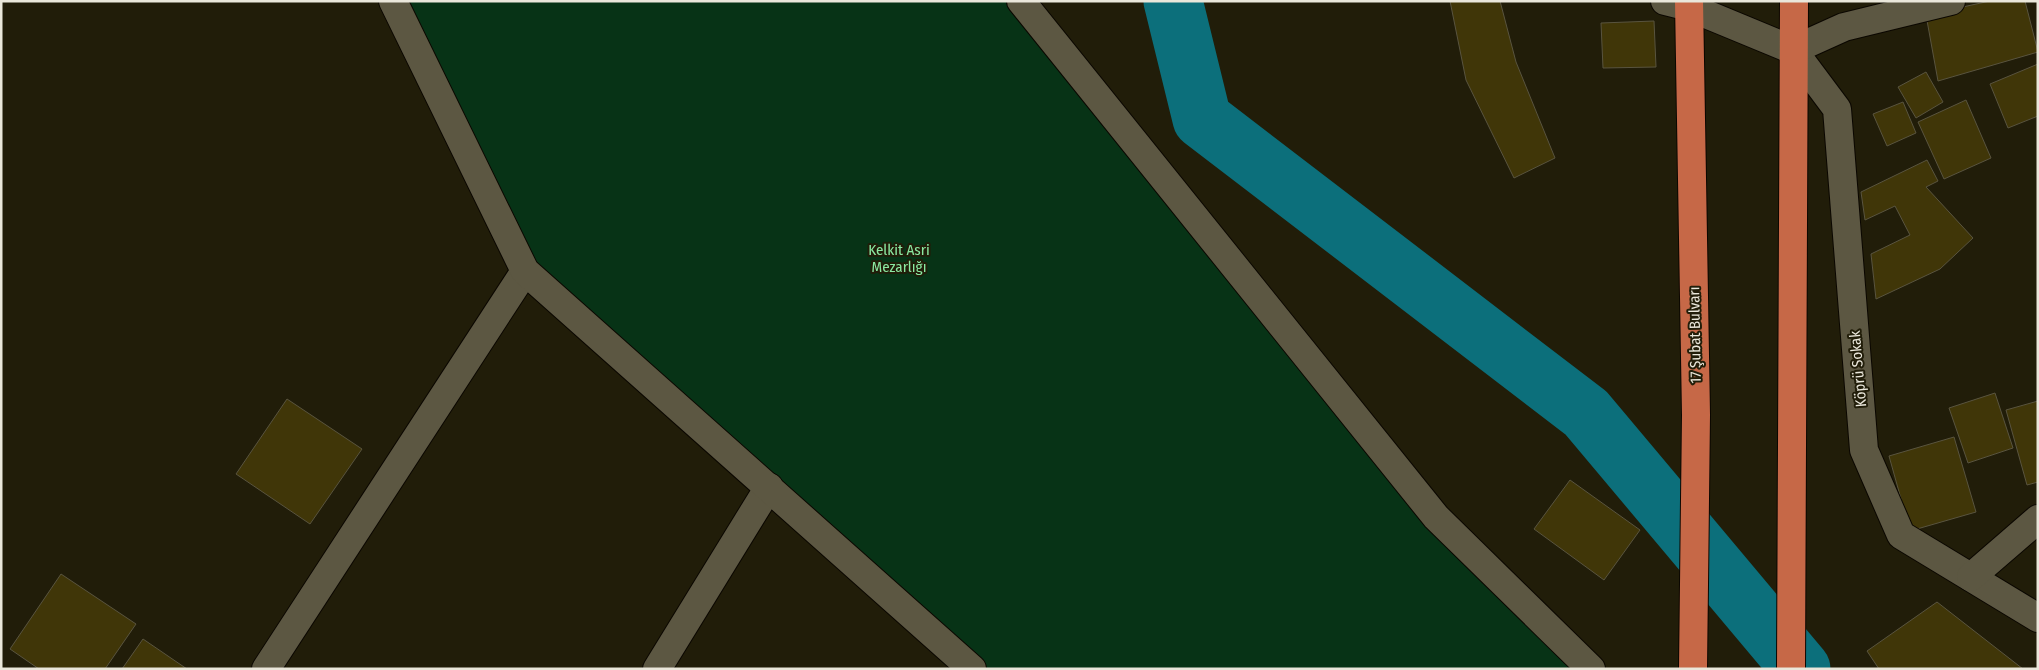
<svg xmlns="http://www.w3.org/2000/svg" width="2039" height="670" viewBox="0 0 2039 670" font-family="'Fira Sans Condensed',sans-serif">
<rect width="100%" height="100%" fill="#211d09"/>
<path fill="#073316" d="M393,1H1021L1436,517L1591,669H972L525,271Z"/>
<g fill="none" stroke-linecap="round" stroke-linejoin="round">
<path stroke="#0c6f7b" stroke-width="59" d="M1173,1L1202,119L1586,413L1801,669"/>
</g>
<g fill="#403608" stroke="#59543f">
<path d="M1450,1H1500L1516,62L1555,158L1514,178L1466,80Z"/>
<path d="M1990,1H2025L2038,52L1938,81L1926,15Z"/>
<path d="M1654,21L1656,67L1603,68L1601,23Z"/>
<path d="M2038,64V116L2008,128L1990,84Z"/>
<path d="M1926,72L1943,102L1916,118L1898,87Z"/>
<path d="M1966,100L1991,158L1944,179L1918,122Z"/>
<path d="M1903,102L1916,133L1887,146L1873,114Z"/>
<path d="M1927,160L1938,181L1926,187L1973,238L1940,269L1876,299L1871,254L1910,235L1895,206L1865,220L1861,192Z"/>
<path d="M1995,393L2013,448L1968,463L1949,408Z"/>
<path d="M287,399L362,449L310,524L236,474Z"/>
<path d="M2038,401V482L2027,485L2006,410Z"/>
<path d="M1954,437L1976,512L1910,531L1889,456Z"/>
<path d="M1570,480L1640,530L1604,580L1534,529Z"/>
<path d="M61,574L136,624L105,669H39L10,649Z"/>
<path d="M1937,602L2023,669H1879L1867,651Z"/>
<path d="M143,639L187,669H122Z"/>
</g>
<g fill="none" stroke-linecap="round" stroke-linejoin="round">
<g stroke="#0b0700" stroke-width="30">
<g id="street">
<path d="M1665,1L1689,7L1793,50"/>
<path d="M1793,50L1837,109L1864,450L1901,535L2038,618"/>
<path d="M1793,50L1844,27L1951,1"/>
<path d="M1971,577L2038,519"/>
<path d="M266,669L525,271"/>
<path d="M657,669L769,487"/>
</g>
</g>
<g stroke="#0b0700" stroke-width="30">
<g id="secondary">
<path d="M393,1L525,271L972,669"/>
<path d="M1021,1L1436,517L1591,669"/>
</g>
</g>
<g stroke="#0b0700" stroke-width="30">
<g id="highway">
<path d="M1689,1L1696,415L1693,669"/>
<path d="M1791,669L1794,1"/>
</g>
</g>
<use href="#street" stroke="#5c5742" stroke-width="28"/>
<use href="#secondary" stroke="#5c5742" stroke-width="28"/>
<use href="#highway" stroke="#c66847" stroke-width="28"/>
</g>
<g text-anchor="middle" stroke-width="4" stroke-linejoin="round" paint-order="stroke">
<g font-size="15" fill="#8ae8a1" stroke="#211d09">
<text x="899" y="255">Kelkit Asri<tspan x="899" dy="17">Mezarlığı</tspan></text>
</g>
<g font-size="15" fill="#eae7db" stroke="#211d09">
<text transform="translate(1695 335) rotate(-91)" y="5">17 Şubat Bulvarı</text>
<text transform="translate(1858 369) rotate(-95)" y="5">Köprü Sokak</text>
</g>
</g>
<rect width="2039" height="670" fill="none" stroke="#eae7db" stroke-width="5"/>
</svg>
